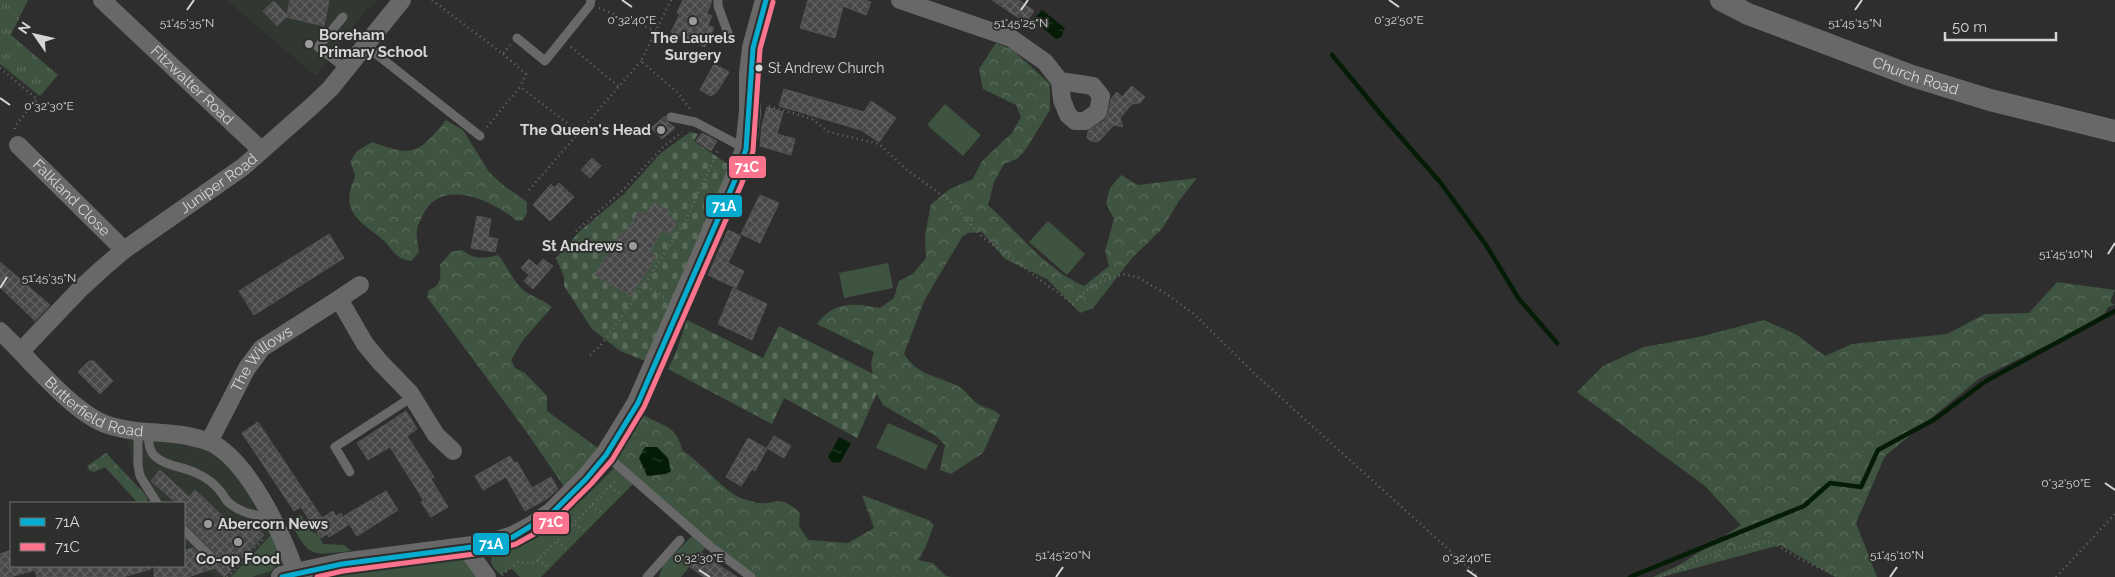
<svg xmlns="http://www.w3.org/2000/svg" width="2115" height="577" viewBox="0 0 2115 577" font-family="Raleway,sans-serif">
<defs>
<pattern id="forest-crowns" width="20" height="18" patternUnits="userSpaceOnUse" patternTransform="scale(1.25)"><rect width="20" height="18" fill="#3f5440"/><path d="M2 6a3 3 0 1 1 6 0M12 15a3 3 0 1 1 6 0" fill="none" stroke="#5a6c5b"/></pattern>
<pattern id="cemetery-stones" width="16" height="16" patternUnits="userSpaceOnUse" patternTransform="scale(1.25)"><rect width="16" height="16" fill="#3f5440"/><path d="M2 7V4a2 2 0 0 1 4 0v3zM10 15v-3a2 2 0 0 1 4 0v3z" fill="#5a6c5b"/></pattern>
<pattern id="park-tufts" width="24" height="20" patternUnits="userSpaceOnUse" patternTransform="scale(1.25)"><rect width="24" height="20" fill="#3f5440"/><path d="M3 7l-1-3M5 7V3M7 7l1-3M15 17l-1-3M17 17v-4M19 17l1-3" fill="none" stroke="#5a6c5b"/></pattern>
<pattern id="water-ripples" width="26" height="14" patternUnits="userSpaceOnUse" patternTransform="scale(1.25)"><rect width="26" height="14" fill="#041c06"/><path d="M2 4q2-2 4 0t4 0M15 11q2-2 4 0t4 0" fill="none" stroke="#283c29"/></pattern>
<pattern id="building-cross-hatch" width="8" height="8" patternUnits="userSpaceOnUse" patternTransform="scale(1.25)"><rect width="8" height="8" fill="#484848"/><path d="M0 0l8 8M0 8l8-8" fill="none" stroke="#626262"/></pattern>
</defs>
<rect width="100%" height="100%" fill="#2e2e2e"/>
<g fill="#313731">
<path d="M226,0H379L365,11L316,76Z"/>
<path d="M127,438L208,444L236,468L290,569L264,577H215L184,544V503H148L135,475Z"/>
</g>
<g fill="#3f5440">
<path d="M945,104L981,135L963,156L927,125Z"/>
<path d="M1048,221L1085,254L1067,275L1029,242Z"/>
<path d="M888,263L893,288L844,298L839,273Z"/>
<path d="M888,423L938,445L926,470L876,448Z"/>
<path d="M614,468L619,469L634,483L541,577H520L511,568L501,575C494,568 488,564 493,554L549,528L586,496Z"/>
<path d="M301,515L312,532L318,534L323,544L344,545L351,551C310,555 311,559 290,522Z"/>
<path d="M272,534C279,549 283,557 271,571L252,577H231Z"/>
<path d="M692,536L705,548L681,577H659L663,565Z"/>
<path d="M466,548L484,577H283Z"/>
</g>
<g fill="url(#forest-crowns)">
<path d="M996,43L1012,49L1050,84V110L1026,149L1017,159L1004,164L994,182L988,205C1019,233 1045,269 1084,286L1109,266L1105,251L1114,219L1106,203L1110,188L1121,175L1138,185L1197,178L1179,201L1162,229L1133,257L1093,308L1080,313L1047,279L1005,259L982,232L968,233L962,237L924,301L904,354C918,376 939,376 960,387C967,392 971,401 980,405C987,409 995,409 1000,415L983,453L951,474L940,470L945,445L936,436L883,405L875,391L871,363L874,352L817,324C833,301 855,303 880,308L894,298L899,281L913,274L926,258L925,235L931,204L950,189L973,179L982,161L1012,133L1021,117L1016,105L983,89L979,69Z"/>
<path d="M446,120L463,130L489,172L503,185L527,202V213L523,220L517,221C494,201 441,176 423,215C421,219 418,224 417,229C416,236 418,245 419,252L411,261C395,258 394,251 384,241C369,227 345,217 350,192C353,175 359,182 350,162L357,151L372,142C414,158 419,153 446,120Z"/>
<path d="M462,250C475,260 483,259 498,255C506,264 513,280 521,288C530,297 542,298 552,307L523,340L511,360L515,368L525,373L547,396V411L602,451L567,491L528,434L427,297L429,290C441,285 441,278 440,265L451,252Z"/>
<path d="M2057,282L2115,290L2110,302L2115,305L2108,307L2105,313L2076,331L1980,378L1885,456L1856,523L1877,577H1835L1780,545L1662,577H1653L1681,564L1741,525L1705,486L1577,392L1603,366L1644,347L1699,337L1764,320L1797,335L1825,356L1852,344L1947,334L1985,314L2029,313Z"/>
<path d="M639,411C657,427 676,421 682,450C701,463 714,480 732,493C738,498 747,500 754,502C775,508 777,491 800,513L799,526L808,540L848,543L874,528L862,495L928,520L934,525C928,538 927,548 918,560L933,563L946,576L952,577H755L696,529L613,455Z"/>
<path d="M106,453L145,494L147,498V503H138L105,467L94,472L89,470L87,466Z"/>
</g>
<g fill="url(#cemetery-stones)">
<path d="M690,132L698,134L694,141L732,167L648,362L620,351L592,329L564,286V277L556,258L580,231L624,194L661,153Z"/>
<path d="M687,320L763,358L779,326L883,379L857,438L784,398L772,424L668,369L675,355Z"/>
</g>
<path fill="url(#park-tufts)" d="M0,0H28L11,35L58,75L40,96L0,64Z"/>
<g fill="url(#water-ripples)">
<path d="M1042,10L1065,28L1061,37L1056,39L1033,20Z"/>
<path d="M839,437L851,443L840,463L837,462L833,463L828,457Z"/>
<path d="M645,447H657L668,458L671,471L666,474L647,476L639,458Z"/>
</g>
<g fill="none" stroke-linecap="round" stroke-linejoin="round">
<g stroke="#041c06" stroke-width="4.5">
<path d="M1332,55L1384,118L1440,182L1486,245L1519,299L1557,343"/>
<path d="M1630,577L1804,506L1830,483L1861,487L1878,450L1935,419L1986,381L2115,311"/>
</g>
</g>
<g fill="url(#building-cross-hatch)" stroke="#535453">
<path d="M290,0H329L324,26L286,17L277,26L263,11L274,1L287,15Z"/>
<path d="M683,0H712L707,14L712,16L708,25L714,28L705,47L671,32L680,14L677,13Z"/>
<path d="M808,0H864L871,2L866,15L843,6L835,38L800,28Z"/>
<path d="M992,0H1019L1034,11L1026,23Z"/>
<path d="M714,64L729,72L717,92L711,96L700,90Z"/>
<path d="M1132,86L1145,97L1140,103L1132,104L1120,118L1123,127L1114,125L1098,142L1091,141L1087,138L1088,131L1105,120L1108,114L1111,99L1117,92L1122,97Z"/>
<path d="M784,89L864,112L871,101L896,118L879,142L861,130L779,106Z"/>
<path d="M767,107L783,112L777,134L795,139L791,155L760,146L762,126Z"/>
<path d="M665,116L667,121L675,128L662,139L651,128Z"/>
<path d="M702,133L717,141L711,151L696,141Z"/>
<path d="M592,158L601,166L590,178L581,170Z"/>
<path d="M559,183L574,197L550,221L533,205L551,184L554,188Z"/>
<path d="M760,195L779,203L760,243L741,234Z"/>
<path d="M654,202L670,211L667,216L677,222L670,234L662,230L650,252L656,256L631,296L595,275L621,232L625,234L639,211L646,215Z"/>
<path d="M477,216L491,219L488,237L498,239L495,252L471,248Z"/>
<path d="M728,230L741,236L728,263L744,271L736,288L708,275Z"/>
<path d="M329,234L344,258L254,315L239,291Z"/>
<path d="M529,259L537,266L543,259L553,266L533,289L524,281L529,275L521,268Z"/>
<path d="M0,262L50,305L35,321L0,287Z"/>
<path d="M733,288L767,304L752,340L718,324Z"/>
<path d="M89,361H94L113,381L100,394L78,372Z"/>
<path d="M406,411L417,429L407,436L434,477L431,479L448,507L431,517L421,502L424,501L390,447L368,460L357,443Z"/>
<path d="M258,422L322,518L333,511L336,516L341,513L348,525L329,537L327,534L321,538L301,507L294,511L242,433Z"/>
<path d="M774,436L791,446L784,458L767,448Z"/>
<path d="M748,438L767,449L755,471L752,469L741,486L726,477Z"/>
<path d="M510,456L514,463L517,462L532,488L551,477L558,489L548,498L525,511L506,477L483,490L475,476Z"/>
<path d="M160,470L189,497L195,490L234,527L236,524L242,529L250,521L264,535L224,577L215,568L188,577H154V566H184V550L193,548L210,564H214L218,559L216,554L188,526L184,523V503H176L151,481Z"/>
<path d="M386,491L398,510L357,536L344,516Z"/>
<path d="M11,550V566H150L151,569L123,577H37L35,570L10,577H0V554Z"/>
<path d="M700,552L711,560L737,577H704L690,567Z"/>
</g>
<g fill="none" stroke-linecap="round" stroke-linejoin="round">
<g stroke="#6b6a6a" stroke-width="2.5" stroke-dasharray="1 4" stroke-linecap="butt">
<path d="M432,0L503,54L510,45"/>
<path d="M671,0L641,61L678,93L690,109"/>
<path d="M599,8L656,31"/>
<path d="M571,47L618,86"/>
<path d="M503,54L526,74L520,87"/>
<path d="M0,68L37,99L15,126V129"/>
<path d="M769,106L812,119L829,132L879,144L907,170L950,201L980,235L1073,304L1087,290L1101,282L1123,274L1137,277L1165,293L1194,314L1257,376L1479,577"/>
<path d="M487,127L520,87L579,132"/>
<path d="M529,190L641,61"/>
<path d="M576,231L622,191L663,147L682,132"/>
<path d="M664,297L644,285L687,218L719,148"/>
<path d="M590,355L601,345L644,285"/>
<path d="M610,487L620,494"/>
<path d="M592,505L602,513"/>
<path d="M575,524L584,530"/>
<path d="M557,542L567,549"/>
<path d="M538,560L548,567"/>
<path d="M502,575L518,562L532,563L537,561L617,479"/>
<path d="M227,577L264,538"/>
<path d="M1660,577L1719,551L1744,548L1758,542H1771L1802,560L1840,577"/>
<path d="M2056,577L2115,514"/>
</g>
<g stroke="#686868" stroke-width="9">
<path d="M718,0V6L729,36"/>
<path d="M343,17L318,47L346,69"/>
<path d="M517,38L545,61L590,5L591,0"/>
<path d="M366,46L480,136"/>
<path d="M671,117L695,122L746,149"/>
<path d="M138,431V465L140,476L157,503"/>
<path d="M148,432C149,441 148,451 156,457C167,467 183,466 196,473C205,477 215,484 221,492C223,495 225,498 227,501C239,513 255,515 270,518"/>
<path d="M606,455L710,546L751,577"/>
<path d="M350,472L335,447L412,397"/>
<path d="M184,530L212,558"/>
<path d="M647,577L680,540"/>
</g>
<g stroke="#686868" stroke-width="18">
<path id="s1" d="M102,0L261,150"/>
<path d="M900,0L1011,38L1045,62L1060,81L1062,100L1068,115L1075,121H1085L1098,112L1101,96L1093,86L1060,81"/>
<path id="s2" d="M18,145L124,250"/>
<path d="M339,299L360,285"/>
<path id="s3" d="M0,331C29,358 72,413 108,425C134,434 162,431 188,436C195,438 203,439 210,442C249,461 282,534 296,573"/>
<path id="s4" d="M21,351L81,288L103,268L124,250L243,167L312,106L330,89L402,0"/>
<path id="s5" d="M209,442L247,368L262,348L339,299L365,344L380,362L410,393L436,435L453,451"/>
<path d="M466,548L487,577"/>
</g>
<g stroke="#686868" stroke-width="22">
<path id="s6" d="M1721,0L1748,14L1912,76L1990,100L2115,131"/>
<path d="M282,577L342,564L488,545L513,537L532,527L552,513L586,479L606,455L638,403L735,180L746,149L750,111V73L753,48L766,0"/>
</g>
<g stroke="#2d2f2d" stroke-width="9">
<path id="bus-1" d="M282,577L342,564L488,545L513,537L552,513L586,479L606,455L638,403L735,180L746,149L753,48L766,0"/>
</g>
<g stroke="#2d2f2d" stroke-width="9">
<path id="bus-2" d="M317,577L343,571L490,552L516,544L536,533L557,518L591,484L612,460L644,407L742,183L753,151L760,49L773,2"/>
</g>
<use href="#bus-1" stroke="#06acd0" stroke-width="5"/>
<use href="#bus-2" stroke="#fc738d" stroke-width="5"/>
</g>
<path fill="none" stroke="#d4d5d4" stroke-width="2" d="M622,0L632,7M1389,0L1399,7M187,10L194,0M1021,10L1028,0M1855,10L1862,0M0,98L10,105M2108,254L2115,243M0,288L7,277M2105,483L2115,490M699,570L710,577M1467,570L1477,577M1056,577L1063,567M1890,577L1897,567"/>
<g fill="#9a9b9a" stroke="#2d2f2d" stroke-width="2">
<circle cx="693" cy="21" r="5"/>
<circle cx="309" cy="44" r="5"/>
<circle cx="661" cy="130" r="5"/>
<circle cx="633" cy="246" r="5"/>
<circle cx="208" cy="524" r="5"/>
<circle cx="238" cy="542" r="5"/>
</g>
<circle fill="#d4d5d4" stroke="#2d2f2d" stroke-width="2" cx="759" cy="68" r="4.5"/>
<g text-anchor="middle" stroke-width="4" stroke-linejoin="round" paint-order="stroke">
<g font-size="14" fill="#d4d5d4" stroke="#2d2f2d" text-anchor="start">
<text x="768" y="73">St Andrew Church</text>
</g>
<g font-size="15" font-weight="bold" fill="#d4d5d4" stroke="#2d2f2d" text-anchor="start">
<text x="319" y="40">Boreham<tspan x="319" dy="17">Primary School</tspan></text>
<text x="693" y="43" text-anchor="middle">The Laurels<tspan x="693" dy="17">Surgery</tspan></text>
<text x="651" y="135" text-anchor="end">The Queen's Head</text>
<text x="623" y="251" text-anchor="end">St Andrews</text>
<text x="218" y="529">Abercorn News</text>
<text x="238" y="564" text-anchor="middle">Co-op Food</text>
</g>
<g font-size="15" fill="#d4d5d4" stroke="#2d2f2d">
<text dy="5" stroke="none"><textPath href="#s6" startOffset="209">Church Road</textPath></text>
<text dy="5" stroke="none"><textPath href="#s1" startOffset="124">Fitzwalter Road</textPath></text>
<text dy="5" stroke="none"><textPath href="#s4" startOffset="260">Juniper Road</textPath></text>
<text dy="5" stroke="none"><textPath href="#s2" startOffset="75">Falkland Close</textPath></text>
<text dy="5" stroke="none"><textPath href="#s5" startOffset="100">The Willows</textPath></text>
<text dy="5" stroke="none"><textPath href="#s3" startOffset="124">Butterfield Road</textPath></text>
</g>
</g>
<g font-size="12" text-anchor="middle" fill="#d4d5d4" stroke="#2d2f2d" stroke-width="4" stroke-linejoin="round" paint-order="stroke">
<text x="632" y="24">0°32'40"E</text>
<text x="1399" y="24">0°32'50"E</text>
<text x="187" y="27">51°45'35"N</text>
<text x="1021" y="27">51°45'25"N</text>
<text x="1855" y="27">51°45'15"N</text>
<text x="49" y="110">0°32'30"E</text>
<text x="2066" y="258">51°45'10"N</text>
<text x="49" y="282">51°45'35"N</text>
<text x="2066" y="487">0°32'50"E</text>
<text x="1063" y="559">51°45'20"N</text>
<text x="1897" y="559">51°45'10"N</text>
<text x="699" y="562">0°32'30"E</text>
<text x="1467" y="562">0°32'40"E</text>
</g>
<g stroke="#2d2f2d" stroke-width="2">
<rect x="728" y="155" width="39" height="24" rx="5" fill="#fc738d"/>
<rect x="705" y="194" width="38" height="24" rx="5" fill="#06acd0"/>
<rect x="532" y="511" width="38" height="24" rx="5" fill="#fc738d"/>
<rect x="472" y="532" width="38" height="24" rx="5" fill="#06acd0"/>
</g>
<g font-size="14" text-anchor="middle" font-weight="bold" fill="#fff">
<text x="747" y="172">71C</text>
<text x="724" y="211">71A</text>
<text x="551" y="527">71C</text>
<text x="491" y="549">71A</text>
</g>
<rect x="10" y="502" width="175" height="65" fill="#2d2f2d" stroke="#707170"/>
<rect x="20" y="518" width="25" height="8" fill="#06acd0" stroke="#707170"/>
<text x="55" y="527" font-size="15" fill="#d4d5d4">71A</text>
<rect x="20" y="543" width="25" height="8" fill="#fc738d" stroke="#707170"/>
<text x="55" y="552" font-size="15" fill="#d4d5d4">71C</text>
<g transform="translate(35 35) rotate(304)" stroke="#2d2f2d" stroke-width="4" paint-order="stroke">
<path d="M0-4L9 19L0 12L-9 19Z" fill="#d4d5d4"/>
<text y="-8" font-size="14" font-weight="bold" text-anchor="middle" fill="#d4d5d4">N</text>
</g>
<path d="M1945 32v8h111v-8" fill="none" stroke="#d4d5d4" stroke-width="2.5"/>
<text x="1952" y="32" font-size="15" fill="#d4d5d4" stroke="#2d2f2d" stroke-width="4" paint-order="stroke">50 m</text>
</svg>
